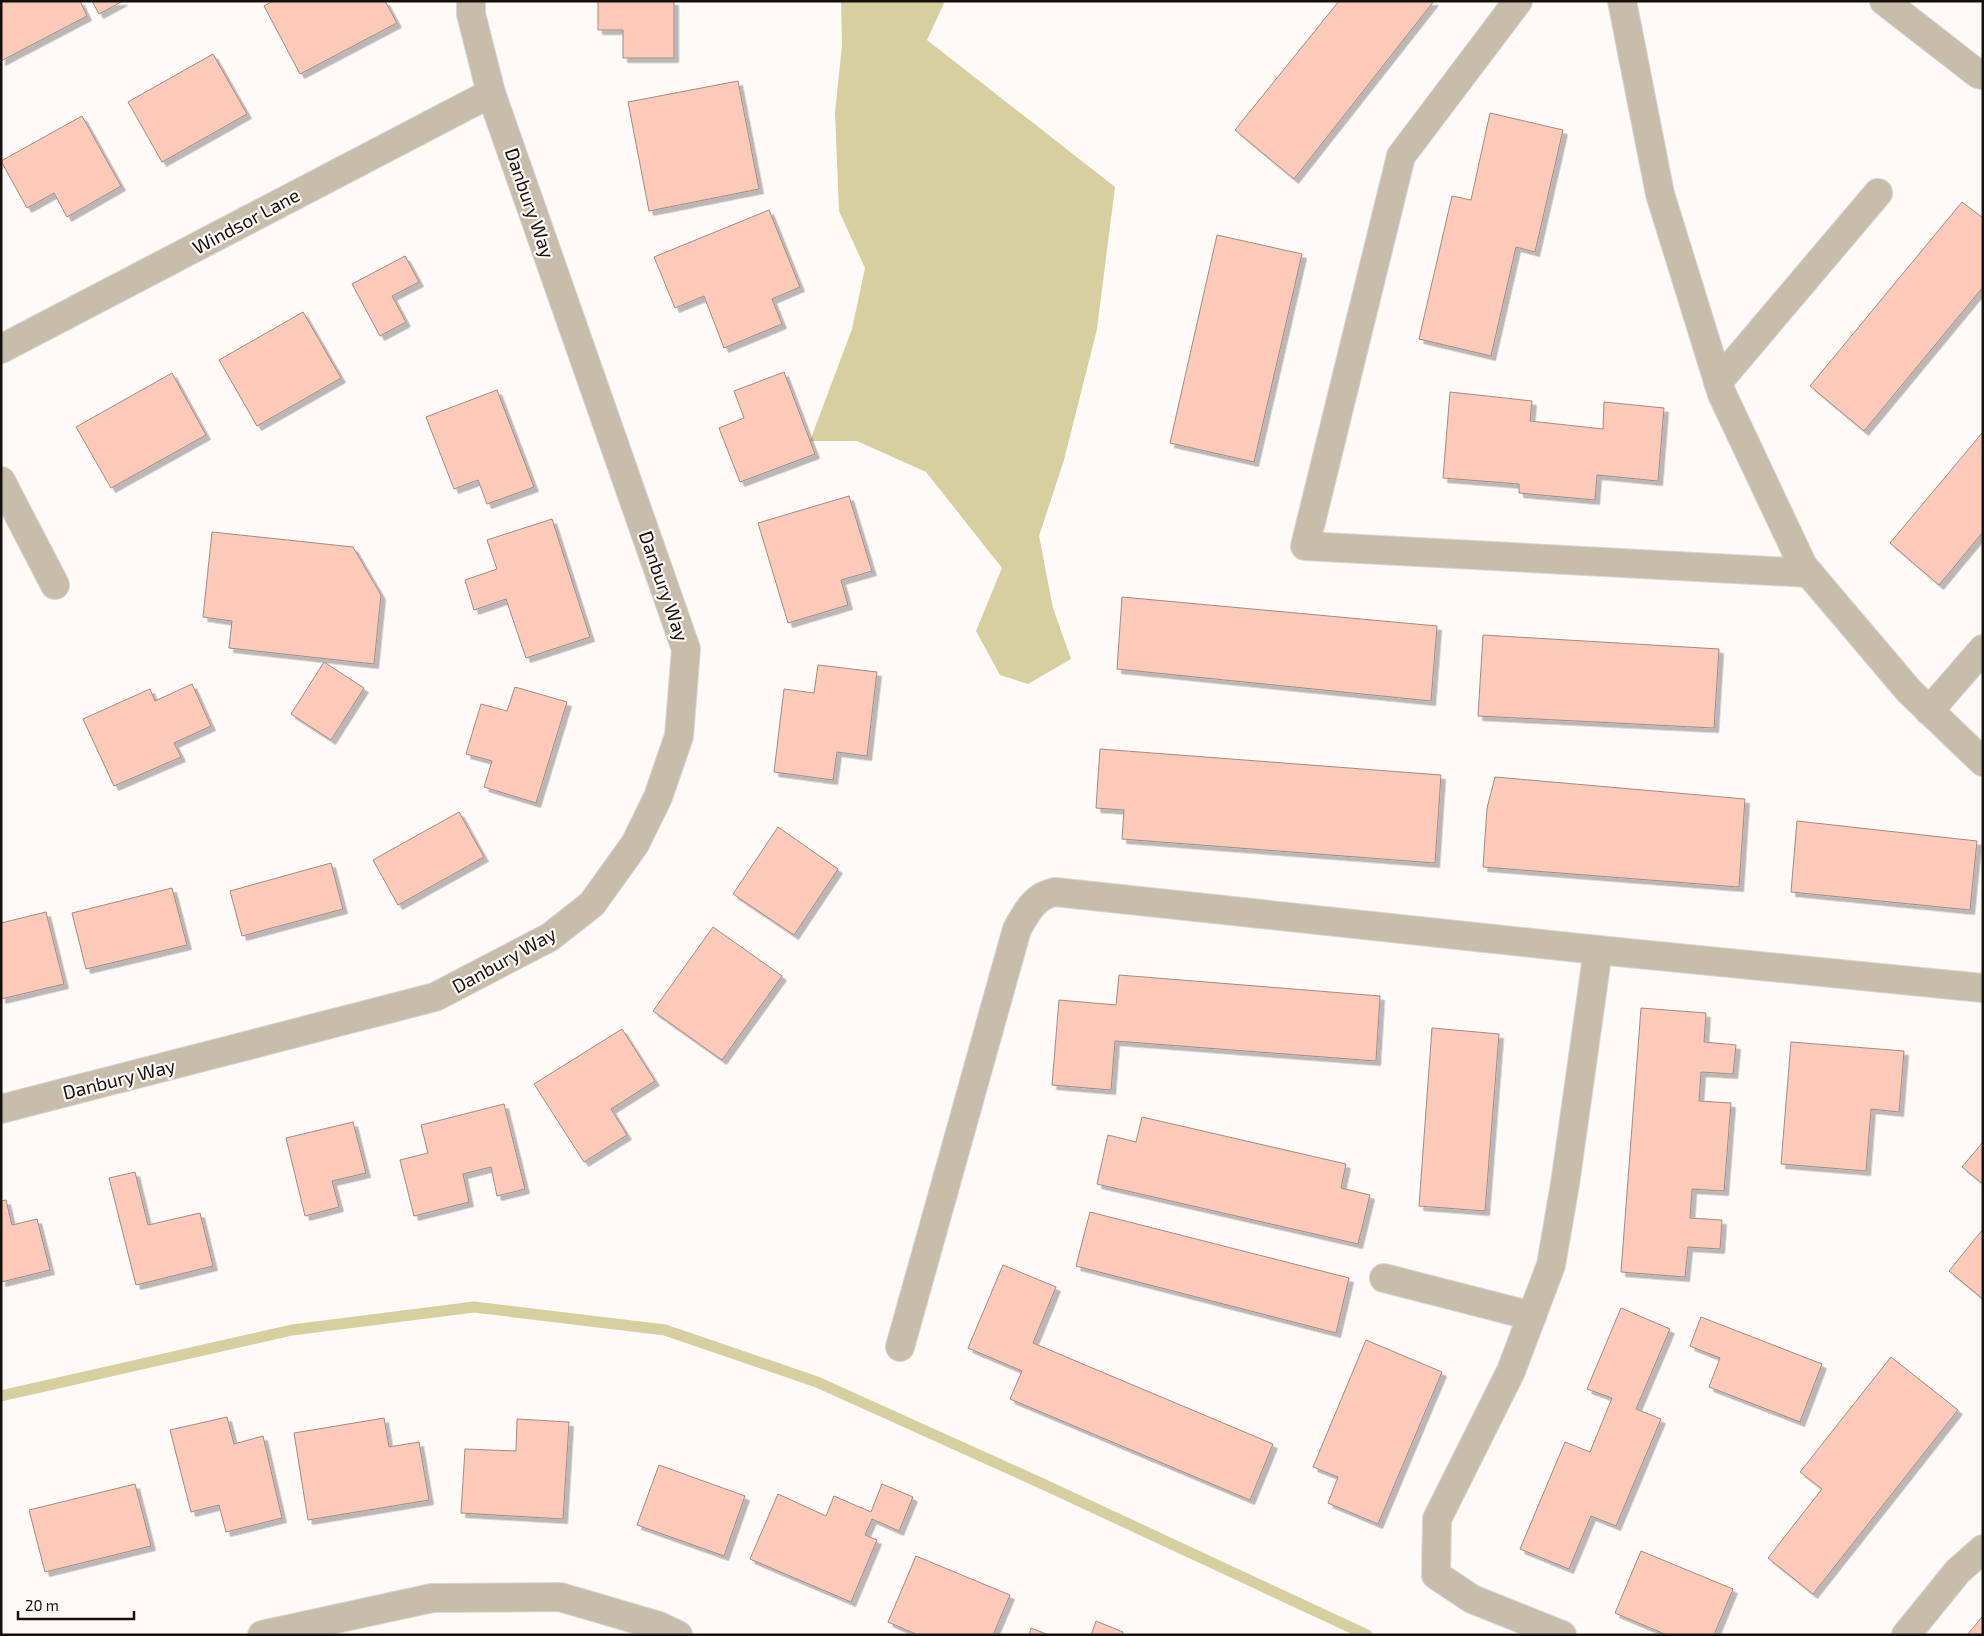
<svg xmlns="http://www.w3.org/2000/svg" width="1984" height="1636" viewBox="0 0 1984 1636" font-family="'Exo 2',sans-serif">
<defs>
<filter id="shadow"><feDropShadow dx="4.5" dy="4.5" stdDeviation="0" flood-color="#0004"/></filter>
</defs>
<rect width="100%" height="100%" fill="#fefaf8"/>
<path fill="#d8cfa0" d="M841,1H945L927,40L1115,187L1097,329L1064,460L1039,536L1053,608L1071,659L1028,684L1000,675L976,631L1002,568L926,472L857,441H810L852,329L865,268L839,211L835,112L842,45Z"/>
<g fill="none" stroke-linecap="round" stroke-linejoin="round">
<path stroke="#d8cfa0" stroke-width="11" d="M1,1396L292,1330L474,1307L665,1330L817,1382L1045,1485L1367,1635"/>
</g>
<g fill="#fdc9b9" stroke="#a08b84" filter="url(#shadow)">
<path d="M1,1H80L87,16L1,61Z"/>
<path d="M92,1H123L99,14Z"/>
<path d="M273,1H385L397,23L300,74L264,6Z"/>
<path d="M598,1H674V58H623V30H598Z"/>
<path d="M1339,1H1434L1294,179L1235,130Z"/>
<path d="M213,54L247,114L162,162L128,102Z"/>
<path d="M738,81L759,189L649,211L628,102Z"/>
<path d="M1490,113L1563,130L1535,252L1516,247L1491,356L1419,339L1452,196L1471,200Z"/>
<path d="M82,116L121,186L67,217L54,193L27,208L1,161Z"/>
<path d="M1962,202L1983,218V287L1864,431L1810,386Z"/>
<path d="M769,210L800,287L772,299L782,324L724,348L704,296L675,308L654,257Z"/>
<path d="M1217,235L1302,254L1254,462L1170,443Z"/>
<path d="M405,256L419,282L392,296L406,322L380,336L352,284Z"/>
<path d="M303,312L341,378L257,426L219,360Z"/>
<path d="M784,372L815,454L740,482L719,428L744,418L734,391Z"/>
<path d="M172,373L206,435L111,488L76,427Z"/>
<path d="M497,390L534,487L487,504L478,480L454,489L426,417Z"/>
<path d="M1450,392L1532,401L1530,421L1603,429L1604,402L1664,408L1658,481L1597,475L1595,500L1519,493V484L1443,478Z"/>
<path d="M1983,432V532L1939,585L1890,543Z"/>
<path d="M849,496L872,571L841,580L848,605L788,623L758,523Z"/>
<path d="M552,519L590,637L526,658L506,599L474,610L465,580L497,569L487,540Z"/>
<path d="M212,532L353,547L381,595L374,664L229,648L232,621L203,617Z"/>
<path d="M1122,597L1437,626L1431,701L1117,669Z"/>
<path d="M1483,635L1719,649L1714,728L1478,716Z"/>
<path d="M324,662L364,688L331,740L291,714Z"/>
<path d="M818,665L877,672L867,756L837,752L833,780L774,772L784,689L814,693Z"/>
<path d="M192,684L211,726L174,743L181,757L114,786L83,719L150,689L155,701Z"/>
<path d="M515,687L567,702L536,803L484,787L492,761L466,754L481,704L507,711Z"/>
<path d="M1100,749L1441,775L1435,863L1122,839L1124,810L1096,808Z"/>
<path d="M1495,777L1745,799L1739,887L1483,867L1487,808Z"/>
<path d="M459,812L484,857L398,905L373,860Z"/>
<path d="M1797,821L1977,841L1970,910L1791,892Z"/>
<path d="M778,827L838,869L794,935L733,894Z"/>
<path d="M331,863L343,909L242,936L230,891Z"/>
<path d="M172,888L187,945L86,969L72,913Z"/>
<path d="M46,912L64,984L1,999V923Z"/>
<path d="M713,927L782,976L722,1060L653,1011Z"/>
<path d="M1119,975L1380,996L1376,1061L1115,1041L1111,1090L1052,1085L1059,1000L1116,1005Z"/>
<path d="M1641,1008L1706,1013L1704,1042L1736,1045L1733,1074L1701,1072L1699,1101L1731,1103L1724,1191L1692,1189L1690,1218L1722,1220L1720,1249L1688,1247L1685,1277L1621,1272Z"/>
<path d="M1432,1028L1499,1034L1485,1211L1419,1206Z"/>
<path d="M622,1029L655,1081L611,1109L627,1135L584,1162L534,1084Z"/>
<path d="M1791,1042L1904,1051L1899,1112L1871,1109L1866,1171L1781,1164Z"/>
<path d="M504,1104L525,1189L497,1196L491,1167L463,1174L469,1202L414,1216L400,1160L428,1153L421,1125Z"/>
<path d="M1142,1117L1346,1164L1341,1188L1370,1195L1358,1244L1097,1184L1108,1135L1136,1142Z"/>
<path d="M353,1122L366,1173L332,1181L339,1207L305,1216L286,1138Z"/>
<path d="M1983,1142V1184L1962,1167Z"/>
<path d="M135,1172L148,1225L200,1213L213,1266L136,1285L109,1178Z"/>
<path d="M6,1200L12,1225L37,1219L50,1270L1,1282V1201Z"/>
<path d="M1090,1212L1349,1278L1336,1333L1076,1266Z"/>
<path d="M1983,1229V1299L1949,1271Z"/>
<path d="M1003,1265L1056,1287L1033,1343L1273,1444L1250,1500L1010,1399L1022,1371L968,1348Z"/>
<path d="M1621,1308L1670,1329L1636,1409L1661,1419L1616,1526L1591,1516L1569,1569L1520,1549L1565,1442L1590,1452L1612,1398L1587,1389Z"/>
<path d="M1701,1317L1822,1364L1800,1422L1709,1387L1720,1358L1690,1346Z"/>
<path d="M1366,1340L1442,1372L1378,1524L1328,1503L1338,1477L1313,1467Z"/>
<path d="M1891,1357L1958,1410L1813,1594L1768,1558L1822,1489L1800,1472Z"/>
<path d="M227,1417L234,1444L263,1436L282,1518L226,1532L219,1505L191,1512L170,1430Z"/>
<path d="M384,1418L389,1447L419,1442L429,1500L308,1520L294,1433Z"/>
<path d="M517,1419L569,1422L563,1519L461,1513L465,1449L516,1451Z"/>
<path d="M659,1465L745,1496L724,1556L637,1525Z"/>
<path d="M135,1484L151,1546L45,1572L29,1510Z"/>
<path d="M882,1484L913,1497L899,1531L872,1519L865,1535L877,1540L851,1602L750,1559L778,1494L826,1516L834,1496L871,1512Z"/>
<path d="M1641,1551L1733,1589L1714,1635H1667L1615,1613Z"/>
<path d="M916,1556L1010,1595L993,1635H918L888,1622Z"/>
<path d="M1983,1616V1635H1967Z"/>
<path d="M1096,1621L1123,1632L1122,1635H1091Z"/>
<path d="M1031,1628L1049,1635H1029Z"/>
</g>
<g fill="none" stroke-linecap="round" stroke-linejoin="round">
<g stroke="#d9d5d2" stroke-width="30">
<g id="minor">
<path d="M1518,1L1401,156L1305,546L1809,573"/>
<path d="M1622,1L1660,194L1722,394L1803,566L1909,691L1983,762"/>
<path d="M1884,1L1978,74L1983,75"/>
<path d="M1,349L491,93"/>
<path d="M1718,382L1878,193"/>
<path d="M1,481L55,585"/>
<path d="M1929,711L1983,649"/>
<path d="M1,1109L435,997L550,937L592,904L635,844L658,797L679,736L686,649L491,93L471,14V1"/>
<path d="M1384,1278L1532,1316"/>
<path d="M900,1347L1017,929C1027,912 1034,896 1055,892L1598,950"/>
<path d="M262,1635L432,1598L560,1597L659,1626L678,1635"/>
<path d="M1562,1635L1472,1599L1436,1575L1437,1519L1511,1371L1551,1265L1565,1184L1598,950L1983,988"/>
<path d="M1906,1635L1958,1571L1983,1549"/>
</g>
</g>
<use href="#minor" stroke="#c8bcaa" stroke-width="28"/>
</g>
<g text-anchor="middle" stroke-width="4.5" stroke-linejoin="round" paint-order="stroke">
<g font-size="19" fill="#16100b" stroke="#fefaf8">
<text transform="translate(530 203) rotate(71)" y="7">Danbury Way</text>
<text transform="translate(246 221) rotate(-28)" y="7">Windsor Lane</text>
<text transform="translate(664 586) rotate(71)" y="7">Danbury Way</text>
<text transform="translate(504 960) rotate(-29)" y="7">Danbury Way</text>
<text transform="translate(119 1079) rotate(-14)" y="7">Danbury Way</text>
</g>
</g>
<rect width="1984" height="1636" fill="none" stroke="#16100b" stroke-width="5"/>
<path d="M18 1611v8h116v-8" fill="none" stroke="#16100b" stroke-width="2.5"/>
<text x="25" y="1611" font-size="15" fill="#16100b" stroke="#fefaf8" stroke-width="4" paint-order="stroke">20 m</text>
</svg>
